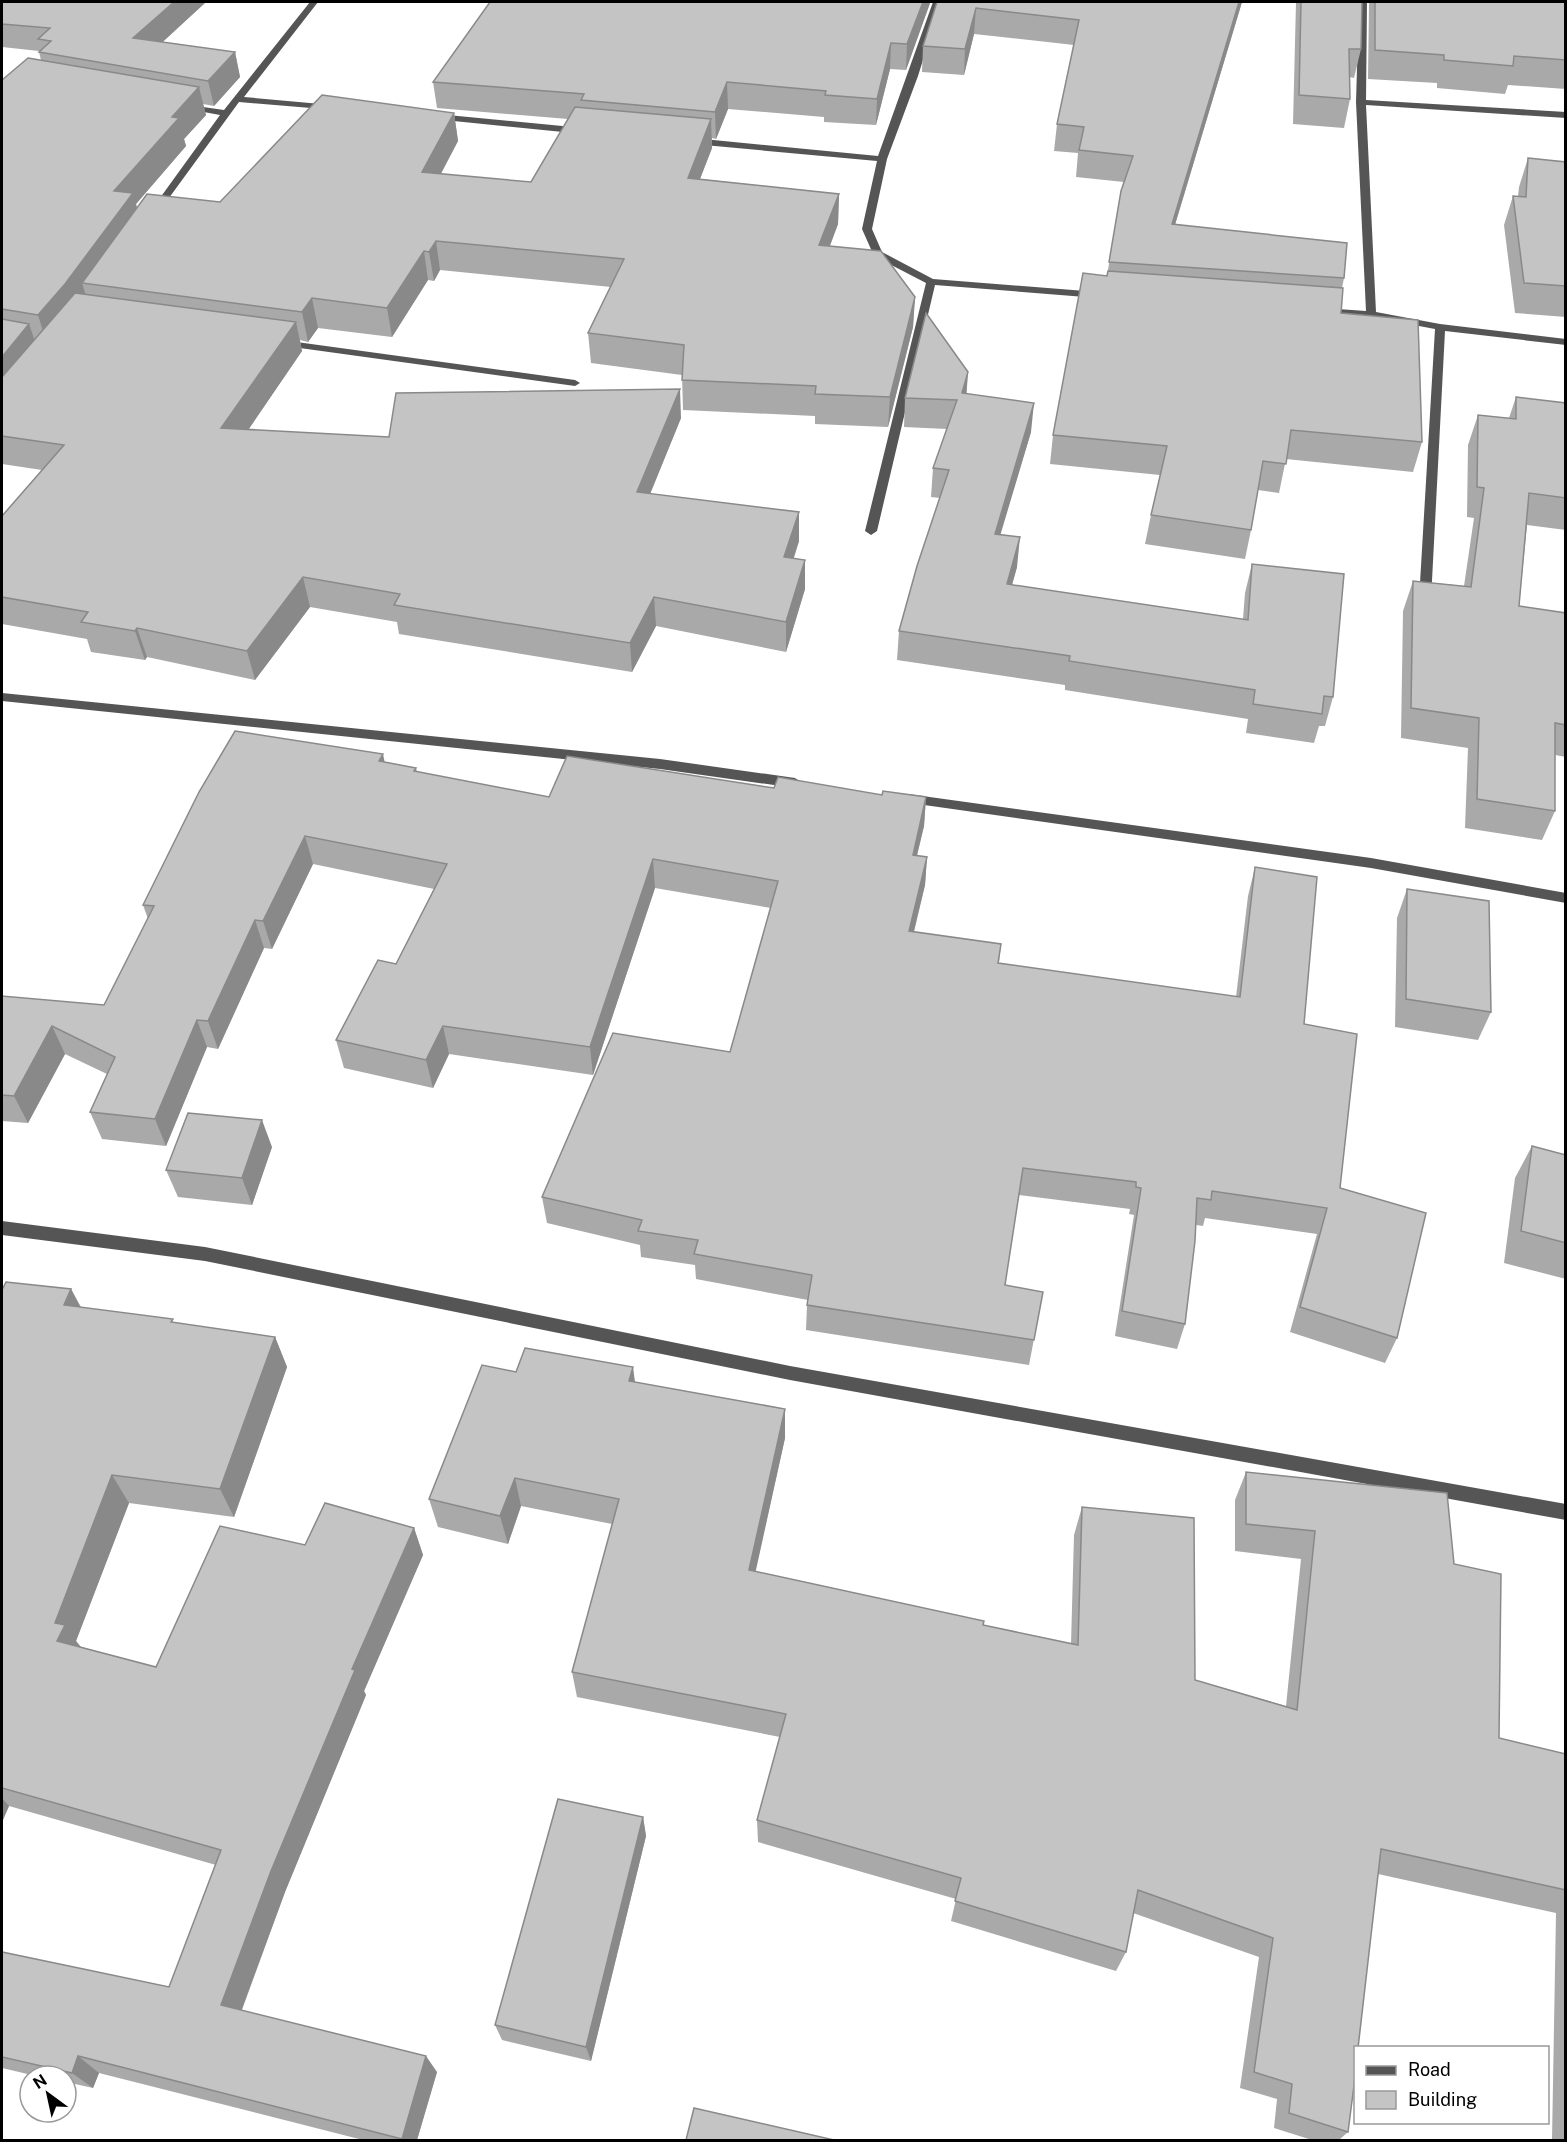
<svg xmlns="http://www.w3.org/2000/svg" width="1567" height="2142" viewBox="0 0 1567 2142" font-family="'Public Sans',sans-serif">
<rect width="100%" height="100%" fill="#fff"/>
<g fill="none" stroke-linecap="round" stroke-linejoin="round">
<g fill="#555" fill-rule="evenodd">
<path d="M310,2H318L244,97L332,105L335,106V110L239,102L158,213H152V209L220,115L182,108V104L224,110Z"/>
<path d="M933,2H941L918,76L887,159L872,229L882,252L933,279L1098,292L1103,295L1098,298L935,285L877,531L871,535L865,531L926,283L874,256L862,229L877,161L693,144L688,141L693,138L878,156Z"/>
<path d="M1359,2H1367L1366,100L1566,112V118L1366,105L1376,312L1440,324L1566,339V345L1445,331L1431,600L1425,604L1419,600L1435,329L1371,317L1323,314L1318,311L1323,308L1366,311L1356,102Z"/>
<path d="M437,114L583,128L588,131L583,134L434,119V115Z"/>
<path d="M282,340L575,380L580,383L575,386L278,345V341Z"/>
<path d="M2,693L660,759L795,778L802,783L795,788L660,769L2,701Z"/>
<path d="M908,794L1371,858L1566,893V903L1371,868L903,802L901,799L903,796Z"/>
<path d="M2,1221L205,1247L790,1366L1566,1504V1520L790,1380L205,1261L2,1235Z"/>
</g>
</g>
<g fill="#a9a9a9">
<path d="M2,2H206L162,42L235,52L240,77L214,106L203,104L206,115L184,139L186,146L136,204L137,208L220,202L454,113L458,141L441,174L531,182L568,119L437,108L433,82L930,3L906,70L890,69L876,125L824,122V117L728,109L716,139L712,138V148L700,179L839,194L838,224L830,246L915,297L913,327L888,427L815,424V416L683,410L682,375L591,363L588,333L611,287L440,270L434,281L428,280L392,337L318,328L308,342L300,340L302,351L248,430L389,437L681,418L650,494L799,541L794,558L805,560V589L786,652L656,626L632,672L399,634L397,622L310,607L255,680L147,657L145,660L91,652L87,639L2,624V516L42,470L2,464V80L41,60L39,52V51L2,47Z"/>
<path d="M937,2H1242L1175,225L1344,278L1342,288L1341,313L1422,442L1413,472L1286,459L1279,493L1258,490L1251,530L1245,559L1145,544L1151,515L1160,475L1050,464L1053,435L1107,276L1121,191L1124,182L1076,177L1078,153L1054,151L1057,124L1074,45L974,34L964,75L922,72L923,46Z"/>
<path d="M1296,2H1362L1361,49L1354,78L1350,77V99L1344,128L1293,124Z"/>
<path d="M1367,2H1566V89L1508,85L1505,94L1437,88V83L1368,79L1369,2Z"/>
<path d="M1528,158L1566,162V317L1515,313L1504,225L1513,196H1518L1519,187Z"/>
<path d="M968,372L966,394L1031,432L1000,534L1017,567L1012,585L1243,619L1245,593L1252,564L1333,697L1325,726H1319L1314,743L1246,733L1248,719L1065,690V685L897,660L899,631L940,498L931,497L933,468L947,429L904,427L905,398Z"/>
<path d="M1516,397L1566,403V530L1527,525L1519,606L1566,613V757L1555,755V811L1542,840L1465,828L1468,748L1401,738L1403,611L1413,581L1464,586L1474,518L1467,517L1468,445L1478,415L1509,418Z"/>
<path d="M385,762L416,768L417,772L549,797L774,788L926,797L924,826L917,856L927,857L925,885L914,932L1001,944L999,963L1236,997L1248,896L1255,867L1304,1024L1340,1188L1397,1338L1385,1363L1290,1332L1317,1234L1205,1218L1203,1226L1196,1225L1185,1324L1177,1349L1115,1336L1134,1215L1129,1214L1130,1209L1019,1195L1005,1285L1043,1292L1029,1365L806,1330L807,1305L808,1300L696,1279L695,1265L641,1257L640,1245L547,1223L542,1197L730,1052L771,908L655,888L593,1075L449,1054L433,1088L344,1068L336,1040L396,964L434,889L313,864L272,949L264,948L218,1049L207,1047L166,1146L102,1139L90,1112L107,1074L65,1054L28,1123L2,1121V996L104,1005L148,919L143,905Z"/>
<path d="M1407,889L1491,1012L1478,1040L1395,1027L1397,918Z"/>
<path d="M1566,985V1027L1565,986Z"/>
<path d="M1532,1146L1566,1155V1279L1504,1263L1515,1178Z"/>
<path d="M272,1147L252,1205L178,1197L166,1170Z"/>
<path d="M71,1289L81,1307L175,1323L275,1337L287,1367L234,1517L129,1503L76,1641L81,1647L156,1667L305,1545L414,1528L423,1555L364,1691L366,1695L285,1892L242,2010L437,2072L417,2140H363L99,2073L93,2088L66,2082V2076H36L2,2068V1952L169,1987L216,1865L9,1806L2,1822V1290Z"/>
<path d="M516,1372L635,1382L785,1409V1438L755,1572L983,1625L1071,1644L1074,1535L1082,1507L1195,1680L1286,1706L1301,1559L1235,1551V1500L1246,1472L1454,1564L1499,1738L1566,1754V2140H1552L1556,1913L1378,1874L1348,2132L1339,2140H1312L1274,2128L1277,2099L1240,2088L1259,1957L1133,1913L1126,1952L1116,1971L951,1921L956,1899L758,1842L757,1820L780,1737L577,1697L572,1672L612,1524L521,1506L508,1544L438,1527L429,1499Z"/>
<path d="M643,1817L646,1836L591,2061L502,2040L495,2025Z"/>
</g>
<g fill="#898989">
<path d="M174,2H206L140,63L133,38Z"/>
<path d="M923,2H930V3L906,70L907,44Z"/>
<path d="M1239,2H1242L1167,251L1172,224Z"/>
<path d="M976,8L974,34L964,75L965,49Z"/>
<path d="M891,43L890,69L876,125L877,99Z"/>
<path d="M235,52L240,77L214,106L208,81Z"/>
<path d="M727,82L728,109L716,139L715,112Z"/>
<path d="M199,87L206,115L184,139L186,146L136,204L140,221L82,283L86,296L47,344L38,315L114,191L172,117Z"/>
<path d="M454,113L458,141L426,201L422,172Z"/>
<path d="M711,119L712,148L689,207L688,178Z"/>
<path d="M839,194L838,224L819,274V245Z"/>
<path d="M436,241L440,270L434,281L429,252Z"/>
<path d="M424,251L428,280L392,337L387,308Z"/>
<path d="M915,297L913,327L888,427L890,397Z"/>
<path d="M312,298L318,328L308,342L302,312Z"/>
<path d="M296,322L302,351L229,458L221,428Z"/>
<path d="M29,324L39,353L2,398V357Z"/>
<path d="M968,372L966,401L962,393Z"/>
<path d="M680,389L681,418L639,521L637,492Z"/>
<path d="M1034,403L1031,432L992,563L995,534Z"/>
<path d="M799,512V541L784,586V557Z"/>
<path d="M1020,537L1017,567L1004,613L1007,584Z"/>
<path d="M805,560V589L786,652V622Z"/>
<path d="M303,577L310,607L255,680L247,651Z"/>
<path d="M654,597L656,626L632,672L630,643Z"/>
<path d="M137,628L147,657L145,660L135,631Z"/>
<path d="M383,754L389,783L379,761Z"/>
<path d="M926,797L924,826L910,883L913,855Z"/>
<path d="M305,836L313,864L272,949L263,921Z"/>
<path d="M927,857L925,885L907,959L909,931Z"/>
<path d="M653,859L655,888L593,1075L590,1047Z"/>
<path d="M255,920L264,948L218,1049L208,1021Z"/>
<path d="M197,1020L207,1047L166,1146L155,1119Z"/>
<path d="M52,1026L65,1054L28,1123L14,1096Z"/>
<path d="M443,1026L449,1054L433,1088L426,1060Z"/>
<path d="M262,1120L272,1147L252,1205L242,1178Z"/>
<path d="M71,1289L87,1320L64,1305Z"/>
<path d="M275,1337L287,1367L234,1517L220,1489Z"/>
<path d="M633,1367L637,1397L629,1381Z"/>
<path d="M785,1409V1438L750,1597L749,1570Z"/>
<path d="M112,1475L129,1503L76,1641L83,1650L57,1641L55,1623Z"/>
<path d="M515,1478L521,1506L508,1544L500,1516Z"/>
<path d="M414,1528L423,1555L364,1691L366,1695L285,1892L237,2022L221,2005L271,1871L352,1669Z"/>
<path d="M2,1798L9,1806L2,1822Z"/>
<path d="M643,1817L646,1836L591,2061L586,2047Z"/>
<path d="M78,2056L99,2073L93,2088L72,2073Z"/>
<path d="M426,2056L437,2072L417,2140H402V2139Z"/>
</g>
<g fill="#c4c4c4" stroke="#898989" stroke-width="1.5">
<path d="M2,2H174L133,38L235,52L208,81L39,52L51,41L38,39L50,28L2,24Z"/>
<path d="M490,2H923L907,44L891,43L877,99L825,95L826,91L727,82L715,112L581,100L584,94L433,82Z"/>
<path d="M937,2H1239L1172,224L1347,243L1344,278L1109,262L1121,191L1133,156L1079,150L1084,127L1057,124L1079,20L976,8L965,49L923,46Z"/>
<path d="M1301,2H1362L1361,49H1349L1350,99L1299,95Z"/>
<path d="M1375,2H1566V60L1514,56L1513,66L1444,60V55L1375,50Z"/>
<path d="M28,58L199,87L172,117L179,118L114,191L133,193L65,284L38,315L2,309V80Z"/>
<path d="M322,95L454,113L422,172L531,182L575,107L711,119L688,178L839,194L819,245L881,251L915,297L890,397L815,394L816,386L682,380L684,345L588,333L624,259L436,241L429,252L424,251L387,308L312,298L302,312L82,283L147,194L220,202Z"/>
<path d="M1528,158L1566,162V286L1524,283L1513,196L1526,197Z"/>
<path d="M1108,271L1343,288L1341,313L1418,320L1422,442L1291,430L1286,464L1263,461L1251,530L1151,515L1167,446L1053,435L1083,273L1107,276Z"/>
<path d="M75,293L296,322L221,428L389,437L396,393L680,389L637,492L799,512L784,557L805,560L786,622L654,597L630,643L394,605L400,594L303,577L247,651L137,628L135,631L81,622L88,612L2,597V516L64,445L2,436V377Z"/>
<path d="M926,313L968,372L962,393L1034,403L995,534L1020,537L1007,584L1248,620L1252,564L1344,574L1333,697L1324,696L1322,714L1253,704L1255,690L1069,661L1070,656L899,631L917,566L949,470L933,468L957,400L905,398Z"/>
<path d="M2,319L29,324L2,357Z"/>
<path d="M1516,397L1566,403V498L1529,493L1519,606L1566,613V725L1555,723V811L1477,799L1479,718L1411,708L1413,581L1471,587L1484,488L1477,487L1478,415L1516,419Z"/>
<path d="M235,731L383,754L379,761L416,768L414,771L549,797L567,756L774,788L778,777L882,795L883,791L926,797L913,855L927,857L909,931L1001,944L998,963L1240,997L1255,867L1317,877L1304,1024L1357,1034L1340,1188L1426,1213L1397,1338L1300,1307L1327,1208L1212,1191L1211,1200L1197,1198L1195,1241L1185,1324L1122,1311L1141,1188L1136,1187V1182L1023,1168L1005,1285L1043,1292L1034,1340L807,1305L812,1275L694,1254L698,1240L638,1231L642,1220L542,1197L613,1033L730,1052L778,881L653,859L590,1047L443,1026L426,1060L336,1040L378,960L396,964L447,864L305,836L263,921L255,920L208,1021L197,1020L155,1119L90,1112L115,1057L52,1026L14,1096L2,1095V996L104,1005L154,906L143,905L199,792Z"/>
<path d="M1407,889L1489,901L1491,1012L1406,999Z"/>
<path d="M188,1113L262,1120L242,1178L166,1170Z"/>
<path d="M1532,1146L1566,1155V1243L1521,1231Z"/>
<path d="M6,1282L71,1289L64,1305L173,1319L171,1322L275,1337L220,1489L112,1475L55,1623L65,1625L57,1641L156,1667L220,1526L305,1545L325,1503L414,1528L352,1669L355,1670L271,1871L221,2005L426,2056L402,2139L78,2056L72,2073L2,2057V1952L169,1987L221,1850L2,1788V1290Z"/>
<path d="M525,1348L633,1367L629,1381L785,1409L749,1570L984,1621L983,1625L1078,1645L1082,1507L1194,1518L1195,1680L1297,1710L1315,1531L1246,1524V1472L1447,1493L1454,1564L1501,1574L1499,1738L1566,1754V1890L1381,1849L1358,2048H1356V2070L1348,2132L1289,2113L1292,2084L1254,2072L1273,1938L1138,1890L1126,1952L955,1901L961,1878L757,1820L786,1714L572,1672L619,1499L515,1478L500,1516L429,1499L482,1365L516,1372Z"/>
<path d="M558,1799L643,1817L586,2047L495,2025Z"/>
<path d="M694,2108L834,2140H686Z"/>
</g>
<rect width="1567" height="2142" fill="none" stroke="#000000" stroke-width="6"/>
<rect x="1354" y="2046" width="195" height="78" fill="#ffffff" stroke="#999999" stroke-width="1.5"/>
<rect x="1366" y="2066" width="30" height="9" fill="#555555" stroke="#999999" stroke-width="1.5"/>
<text x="1408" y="2076" font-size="18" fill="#000000">Road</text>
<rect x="1366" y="2091" width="30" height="18" fill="#c4c4c4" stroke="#999999" stroke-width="1.5"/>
<text x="1408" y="2106" font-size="18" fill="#000000">Building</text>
<g transform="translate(48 2094) rotate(327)"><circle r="28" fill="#ffffff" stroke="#999999" stroke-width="1.5"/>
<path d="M0-4.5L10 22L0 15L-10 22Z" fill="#000000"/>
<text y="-9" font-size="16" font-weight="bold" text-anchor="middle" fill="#000000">N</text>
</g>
</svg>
